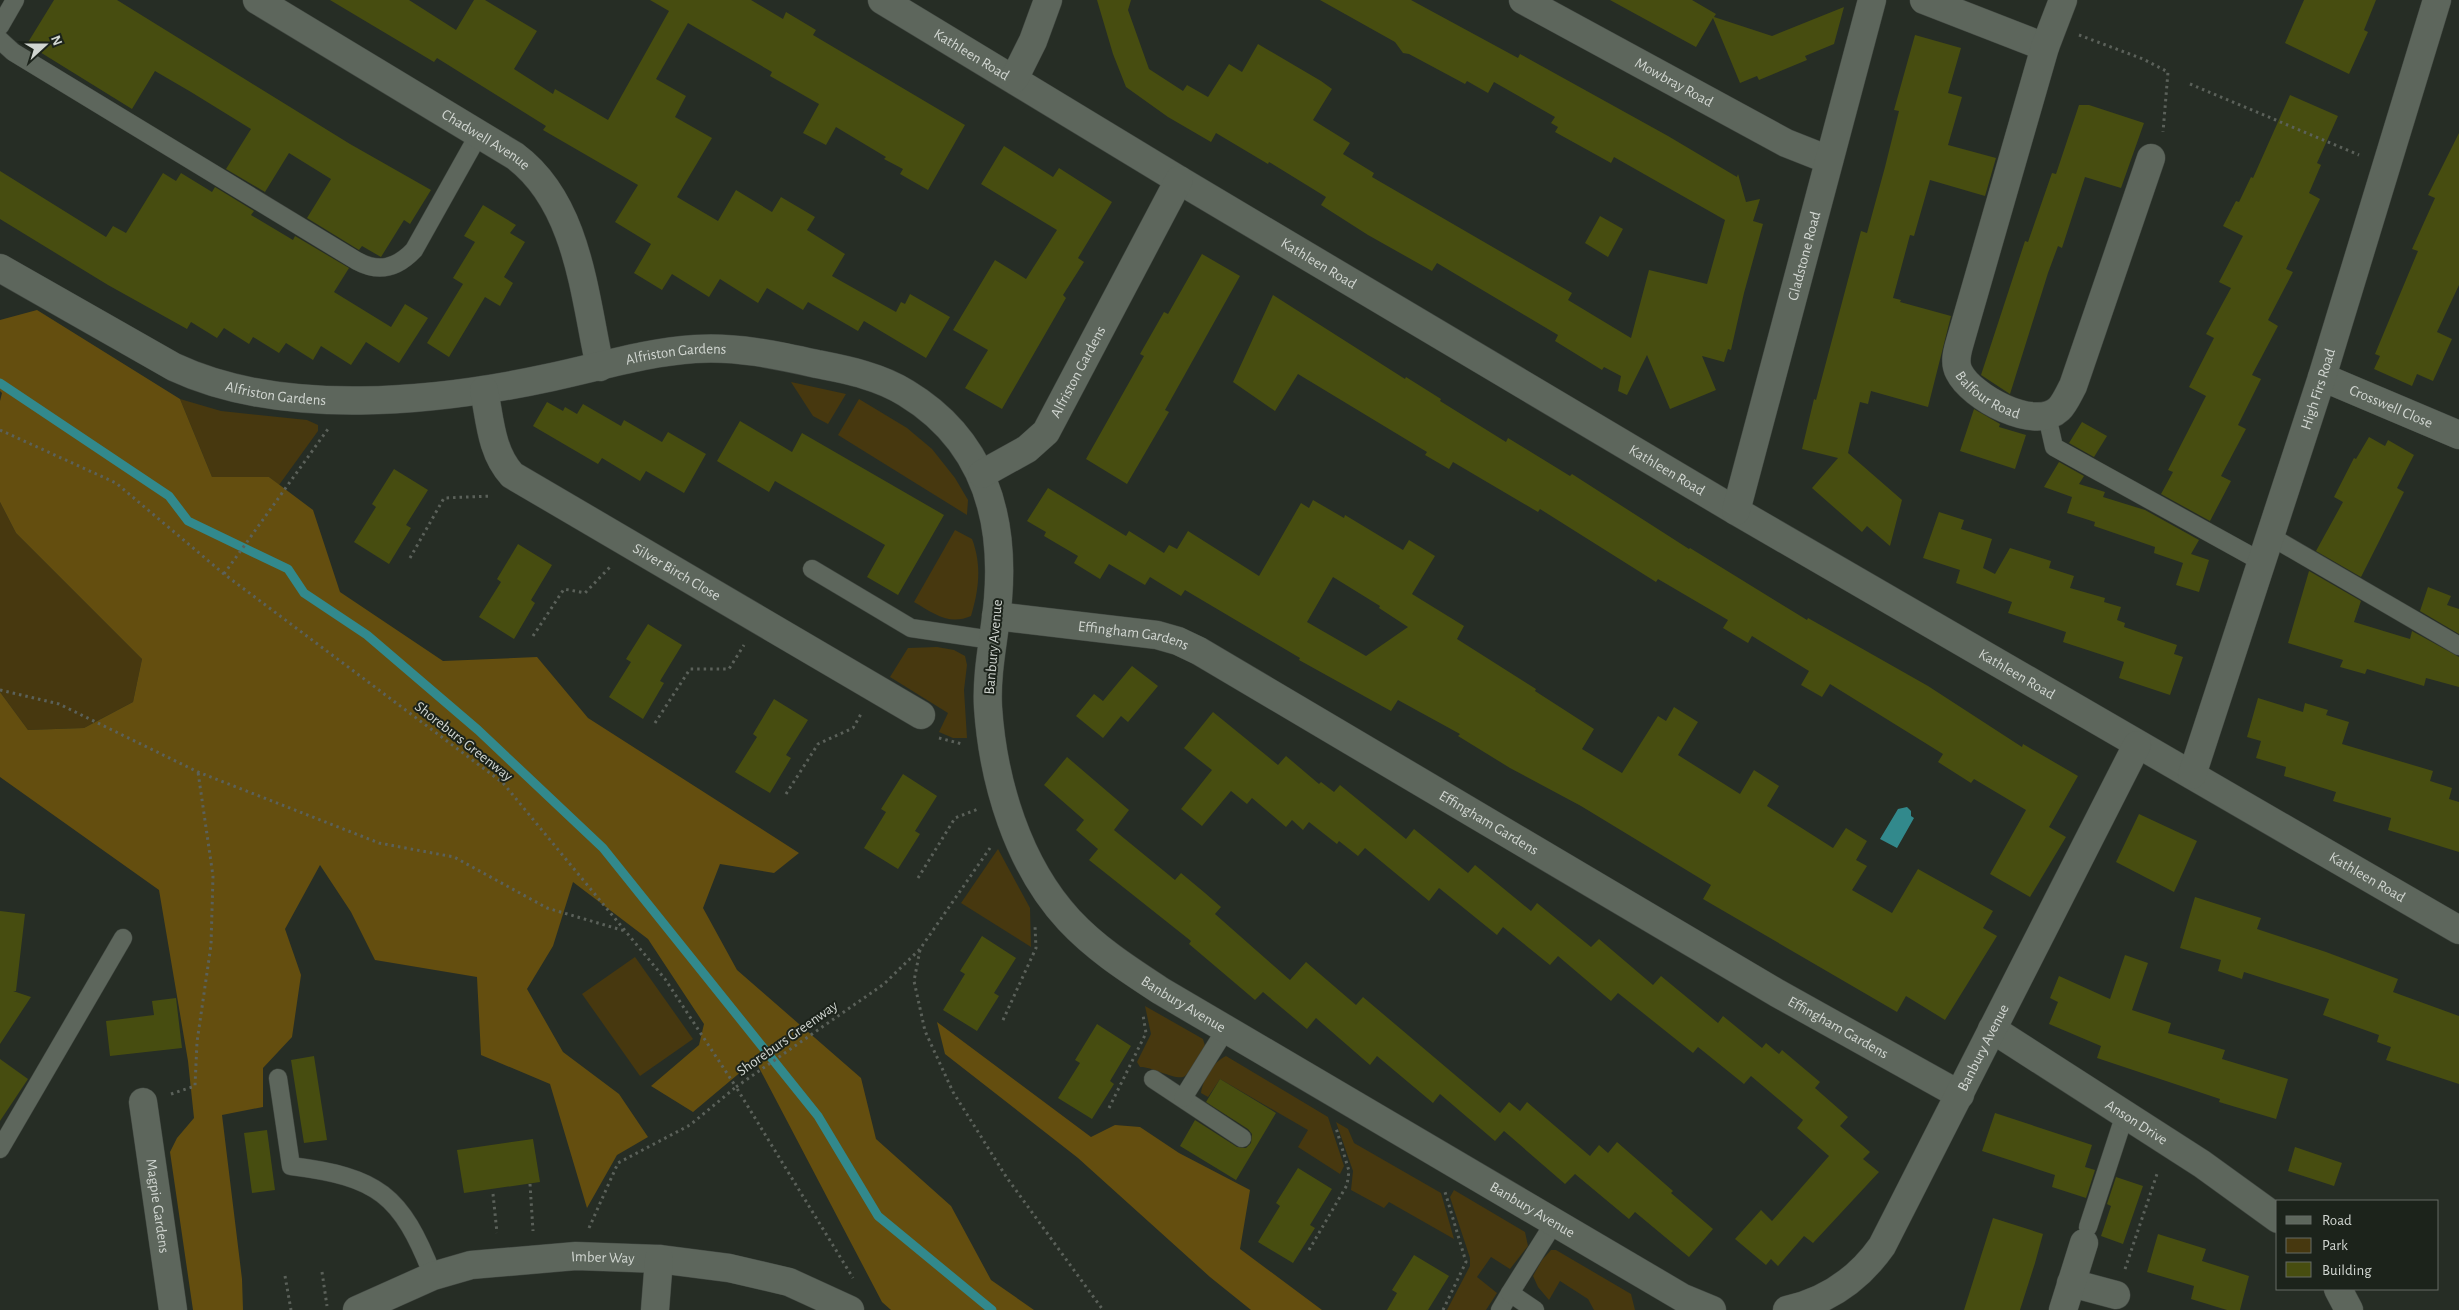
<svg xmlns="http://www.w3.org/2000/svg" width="2459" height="1310" viewBox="0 0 2459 1310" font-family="'Alegreya Sans',sans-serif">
<rect width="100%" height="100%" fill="#262d25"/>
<g fill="#47380f">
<path d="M791,382L846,394L828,424L813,416Z"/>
<path d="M180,399L221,411L307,420L318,425V431L279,485L269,477H212Z"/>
<path d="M859,399L907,428L932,449L955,478L968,500L967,515L838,435Z"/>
<path d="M0,502L16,533L142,659L133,702L84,728L28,730L0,692Z"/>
<path d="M955,530L972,539C982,565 979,590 971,616C949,626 933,613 914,602Z"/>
<path d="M937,647L954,650L965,656L967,665L964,690L967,738H953L939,732L948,713L890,677L908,648Z"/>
<path d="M998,849L1030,908L1031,947L961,903Z"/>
<path d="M635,957L693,1039L640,1076L582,994Z"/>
<path d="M1145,1006L1203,1039L1205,1046C1199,1054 1193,1070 1185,1076C1178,1082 1151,1066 1140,1067L1137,1062L1151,1034Z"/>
<path d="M1226,1056L1328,1117L1344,1166L1340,1174L1298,1147L1308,1130L1220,1079L1208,1097L1201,1093C1203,1079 1213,1062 1226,1056Z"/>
<path d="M1336,1122L1348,1129L1354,1143L1441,1193L1454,1239L1389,1202L1384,1208L1351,1190L1353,1171Z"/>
<path d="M1454,1190L1525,1232L1528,1246L1510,1269L1491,1257L1477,1277L1497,1293L1486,1310H1447L1470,1266V1258L1450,1197Z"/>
<path d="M1551,1250H1556L1631,1294L1635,1310H1594L1588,1299L1560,1281L1549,1300L1538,1287L1533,1276L1542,1260Z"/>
</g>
<g fill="#644e0f">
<path d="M37,310L180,399L212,477H269L313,510L340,592L443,661L537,657L588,718L799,853L774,873L720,864L703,908L737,970L861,1078L876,1139L951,1206L991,1280L1034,1310H891L882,1302L755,1060L693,1112L651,1086L699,1045L704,1024L648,939L573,882L553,946L527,989L563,1052L619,1094L648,1137L617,1155L587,1208L550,1084L481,1055L477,977L375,960L351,912L320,865L285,929L301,975L292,1037L263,1068V1107L222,1115L242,1279L243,1310H193L170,1152L177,1138L194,1118L188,1061L159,890L0,777V692L28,730L84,728L133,702L142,659L16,533L0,502V401L2,393L0,391V320Z"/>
<path d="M937,1022L1091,1137L1115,1125L1140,1127L1179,1153L1250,1190L1240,1249L1322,1310H1251L1210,1277L1078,1158L945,1054Z"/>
</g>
<path fill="#32898c" d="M1907,807L1911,811V816L1914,818L1897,848L1880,839L1898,809Z"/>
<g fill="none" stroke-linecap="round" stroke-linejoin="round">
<path stroke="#32898c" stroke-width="9" d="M0,383L169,496L188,521L288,569L304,593L367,635L478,730L603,848L818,1116L878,1216L992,1310"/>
</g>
<g fill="#474d10" fill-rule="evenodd">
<path d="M54,0H117L350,144L431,190L410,224L404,220L381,257L362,246L359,250L307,218L331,179L289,153L265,192L226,169L251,129L191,92L155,71L132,109L27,44Z"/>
<path d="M330,0H409L456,30L474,0H485L537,31L514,69L553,94L555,89L608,120L669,11L650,0H751L783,19L786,12L816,30L813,35L965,125L928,190L900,174L903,169L884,159L886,157L836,127L826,145L803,133L819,104L770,76L772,72L688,23L656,79L686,96L675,117L712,138L677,197L718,221L736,190L772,212L781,197L815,217L807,230L845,254L832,276L896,312L901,302L905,304L910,294L950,317L926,358L864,321L858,331L808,302L803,310L767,288L758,303L720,279L709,297L672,274L662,290L634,273L651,244L615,222L638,185L543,130L546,126L437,58L434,62Z"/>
<path d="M1097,0H1131L1128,10L1149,69L1183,91L1187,85L1208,97L1229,64L1242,72L1258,44L1321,81L1332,89L1313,120L1350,143L1343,154L1374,173L1372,177L1572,293L1568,300L1631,338L1649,270L1707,284L1725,220L1614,157L1611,163L1555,132L1558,127L1551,123L1555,117L1494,82L1488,93L1467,81L1465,84L1409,54L1403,53L1395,42L1320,0H1411L1518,58L1520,54L1668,136L1737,177L1738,174L1746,202L1760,199L1753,221L1763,224L1744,293L1731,350L1728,349L1724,362L1702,356L1716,390L1670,409L1647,355L1627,395L1618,391L1621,376L1604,367L1602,370L1555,341L1558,335L1437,263L1432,271L1368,235L1321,205L1326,197L1269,162L1268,164L1216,133L1211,142L1168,117L1126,87L1113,54Z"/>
<path d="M1610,0H1692L1716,14L1714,17L1772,36L1844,7L1834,44L1805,56L1807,60L1759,80L1757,76L1740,83L1713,18L1696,47Z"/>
<path d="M2304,0H2376L2364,30L2368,32L2349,74L2285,43Z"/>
<path d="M1915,35L1961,48L1948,93L1962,97L1948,145L1996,158L1985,196L1930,180L1914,236L1910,235L1893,298L1901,300L1900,302L1951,316L1928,407L1871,391L1868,404L1860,402L1848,453L1902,500L1890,546L1867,526L1862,532L1812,488L1838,458L1802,449L1814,399L1816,400L1861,231L1867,233L1885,167L1899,111L1894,110Z"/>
<path d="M2290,95L2338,116L2317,163L2321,165L2309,193L2320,199L2286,269L2293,272L2268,320L2278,326L2252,375L2261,379L2238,425L2246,429L2221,476L2231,481L2210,521L2161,494L2173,472L2168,470L2206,396L2189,387L2214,338L2206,334L2231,288L2219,282L2243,236L2223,226L2236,201L2239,202L2251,177L2253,178Z"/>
<path d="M2079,105H2089L2144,123L2121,188L2085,177L2062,248L2058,246L2048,273L2010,394L1981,375L2025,241L2028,242L2052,173L2056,174Z"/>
<path d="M2459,133V285L2437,332L2452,339L2433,381L2417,374L2412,386L2374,369L2380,356L2375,354L2418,251L2412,249L2435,198L2428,195Z"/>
<path d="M1004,146L1053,177L1059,168L1112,202L1078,258L1084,262L1063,295L1066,298L1002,409L965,388L988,350L953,330L995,260L1026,279L1057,230L981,184Z"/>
<path d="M0,171L106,237L113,226L126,233L163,173L176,181L181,173L212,192L215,187L254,211L251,215L293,240L295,236L349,268L334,292L391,327L405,304L428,318L399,363L366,342L351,365L321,346L313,360L286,343L279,353L253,337L249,344L224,328L217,338L191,322L187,329L108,285L0,219Z"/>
<path d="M483,205L516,225L510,233L525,242L504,277L513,283L500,306L485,297L449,357L427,343L463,284L453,278L475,242L464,236Z"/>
<path d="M1600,216L1623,229L1608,257L1585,243Z"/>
<path d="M1202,254L1240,276L1165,410L1169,412L1127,484L1086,459L1144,356L1140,354L1164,312L1168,314Z"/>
<path d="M1273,295L1405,379L1406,377L1441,399L1440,401L1506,442L1508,438L1570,476L1572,474L1689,549L1690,548L1807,620L1808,618L1928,686L2022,747L2023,744L2078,776L2049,827L2066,837L2030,897L1990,874L2026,810L1974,779L1971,783L1938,762L1943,754L1830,684L1822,697L1801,685L1809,671L1752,636L1748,643L1723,628L1728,620L1658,579L1656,582L1540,509L1538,512L1453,462L1449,469L1425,455L1427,452L1298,374L1275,411L1233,382Z"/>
<path d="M547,402L563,411L565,407L577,414L583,404L621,426L624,420L662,442L668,432L706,454L684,493L646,471L640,481L602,458L598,464L533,426Z"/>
<path d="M1974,409L2000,424L1999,427L2026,435L2015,469L1960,451Z"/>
<path d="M740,421L792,452L802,433L944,515L898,595L867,577L885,545L775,481L769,492L717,461Z"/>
<path d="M2082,422L2107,436L2094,457L2069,443Z"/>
<path d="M2369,437L2385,446L2388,440L2414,455L2397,488L2404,492L2361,577L2316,551L2343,502L2334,497L2354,458L2356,459Z"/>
<path d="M2059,462L2084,476L2079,484L2105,492L2103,497L2145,510L2199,540L2191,554L2209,560L2199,592L2176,585L2183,563L2154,553L2155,547L2094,526L2095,522L2067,513L2072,497L2044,487Z"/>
<path d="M394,469L428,490L406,525L411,528L389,564L354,542L376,507L372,504Z"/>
<path d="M1048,488L1126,536L1129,531L1164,553L1169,545L1177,549L1188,531L1259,576L1301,503L1309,508L1313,500L1344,518L1345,515L1403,550L1409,540L1435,556L1412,594L1464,626L1457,639L1536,689L1535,691L1594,729L1582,749L1622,773L1658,716L1666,721L1674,707L1698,722L1678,755L1740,794L1754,770L1779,786L1767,806L1833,848L1846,828L1867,841L1856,860L1867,866L1852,890L1892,913L1918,869L1993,911L1983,928L1997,936L1945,1020L1906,996L1897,1012L1703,899L1711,885L1581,806L1510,768L1458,736L1460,734L1398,700L1391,711L1299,660L1300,658L1185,590L1181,596L1150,577L1145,585L1109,564L1100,579L1074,563L1078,556L1044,536L1046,532L1027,521ZM1333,577L1380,606L1379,608L1408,627L1366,656L1307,622Z"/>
<path d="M1939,512L1964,520L1961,529L1992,539L1983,568L1995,574L2010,548L2051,561L2049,568L2074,576L2070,588L2105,598L2104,602L2121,607L2117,620L2125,623L2124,627L2177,645L2174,654L2183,657L2170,695L2119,678L2124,662L2063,642L2066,632L2008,613L2012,602L1956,583L1960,570L1923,558Z"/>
<path d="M518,544L552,565L531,600L535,603L514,639L479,617L501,582L497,579Z"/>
<path d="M2309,571L2361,601L2354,622L2410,639L2412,631L2459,657V687L2426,678L2424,686L2367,669L2365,674L2340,667L2343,660L2288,643Z"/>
<path d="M2428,587L2451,596L2447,605L2459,609V634L2420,611Z"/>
<path d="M648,624L682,645L660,681L664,683L643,719L609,697L631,662L626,659Z"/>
<path d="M1132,666L1158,686L1128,722L1121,716L1103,738L1076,716L1094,694L1103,701Z"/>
<path d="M2258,698L2303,712L2305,703L2328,710L2326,715L2349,722L2342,744L2433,771L2430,781L2452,788L2449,799L2459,802V852L2388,830L2391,818L2333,801L2336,792L2284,776L2286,767L2256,758L2261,741L2247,737Z"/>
<path d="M774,699L808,720L786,755L791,758L770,793L735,772L757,737L753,734Z"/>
<path d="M1213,712L1278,765L1286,756L1319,784L1321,782L1334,792L1340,785L1406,839L1414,829L1468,873L1475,865L1531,911L1537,903L1591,947L1599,939L1653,985L1661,976L1718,1023L1723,1016L1762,1048L1766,1043L1779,1054L1782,1050L1820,1082L1815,1088L1848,1117L1840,1126L1870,1152L1863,1159L1879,1172L1813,1243L1804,1236L1778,1266L1771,1259L1766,1265L1735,1239L1761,1210L1772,1221L1829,1156L1797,1128L1803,1120L1751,1076L1744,1084L1698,1047L1693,1053L1618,993L1611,1001L1558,956L1550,965L1503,927L1497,935L1439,888L1429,901L1365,848L1358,856L1339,841L1337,844L1309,822L1303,830L1292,820L1286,827L1252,798L1247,804L1231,791L1202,826L1181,809L1212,770L1184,748Z"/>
<path d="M1067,757L1129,810L1114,830L1175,880L1181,873L1205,893L1221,907L1215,914L1290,980L1306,962L1356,1005L1363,997L1500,1113L1509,1102L1520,1111L1527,1102L1590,1156L1599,1145L1608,1153L1617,1142L1673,1191L1671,1193L1713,1229L1689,1257L1635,1212L1629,1219L1575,1174L1565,1184L1504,1131L1495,1141L1440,1094L1433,1103L1377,1056L1370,1065L1316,1018L1307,1029L1263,992L1255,1000L1189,944L1191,941L1089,860L1098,849L1076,830L1084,820L1044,785Z"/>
<path d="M903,774L937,796L915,831L920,834L898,869L864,848L886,812L881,809Z"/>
<path d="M2139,814L2197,841L2174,892L2116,862Z"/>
<path d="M2195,897L2261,918L2257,929L2326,952L2398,979L2393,992L2459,1016V1084L2386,1060L2391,1047L2377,1042L2379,1035L2323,1015L2329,999L2244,972L2242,979L2218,971L2221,960L2180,948Z"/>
<path d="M0,911L25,914L16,991H13L31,997L0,1044Z"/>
<path d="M982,936L1016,958L994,993L999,996L977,1031L943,1010L965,974L960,971Z"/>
<path d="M2125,955L2148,963L2132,1010L2171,1023L2168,1033L2225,1050L2222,1059L2288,1079L2276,1119L2219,1102L2220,1099L2097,1058L2101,1046L2049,1024L2058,1002L2050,998L2059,976L2110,999Z"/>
<path d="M176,998L182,1048L110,1056L106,1021L154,1015L152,1001Z"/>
<path d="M1097,1024L1131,1046L1110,1081L1114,1084L1092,1119L1058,1098L1080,1063L1075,1060Z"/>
<path d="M314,1056L327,1140L304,1143L291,1060Z"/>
<path d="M0,1059L28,1079L0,1121Z"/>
<path d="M1220,1079L1276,1113L1236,1180L1180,1146L1195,1120L1237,1147L1246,1148L1251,1143L1252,1134L1248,1129L1206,1102Z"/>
<path d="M1995,1113L2092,1145L2085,1167L2095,1170L2086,1198L2052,1187L2055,1175L1982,1151Z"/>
<path d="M267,1130L275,1190L252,1193L244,1133Z"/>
<path d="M533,1139L540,1182L464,1193L457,1150Z"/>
<path d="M2295,1147L2342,1163L2334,1186L2288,1171Z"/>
<path d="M1298,1168L1332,1189L1310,1225L1315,1228L1293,1263L1258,1242L1280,1206L1276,1203Z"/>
<path d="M2116,1177L2143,1186L2123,1244L2101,1236L2111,1206L2107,1204Z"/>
<path d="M1993,1218L2043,1234L2035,1263L2020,1310H1964Z"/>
<path d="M2158,1234L2206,1249L2202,1261L2249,1276L2240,1310H2227L2191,1299L2194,1286L2147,1272Z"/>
<path d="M1414,1255L1449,1276L1428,1310H1387L1397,1293L1392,1290Z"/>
</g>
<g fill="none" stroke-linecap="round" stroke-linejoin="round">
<g stroke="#414741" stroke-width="19">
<g id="lane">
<path d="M0,26L15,0"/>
<path d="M0,40L13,52L357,261C379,273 397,268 414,250L479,134"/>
<path d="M2047,416L2054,447L2262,562"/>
<path d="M2270,536L2459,646"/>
<path d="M812,569L911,628L992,640"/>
<path d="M278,1078L291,1166C378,1177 401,1194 433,1276"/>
<path d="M1153,1079L1242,1138"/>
<path d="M1183,1098L1226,1029"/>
<path d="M0,1149L123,938"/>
<path d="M2088,1227L2125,1114"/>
<path d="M1500,1310L1510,1293"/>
<path d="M1535,1310L1510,1293L1554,1223"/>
</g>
</g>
<g stroke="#414741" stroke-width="29">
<g id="street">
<path id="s1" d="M257,0L515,156C578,203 584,294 600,367"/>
<path id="s2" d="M882,0L1179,180L1736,511L2459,930"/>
<path id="s3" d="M1523,0L1786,143L1829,160"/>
<path d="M1924,0L2045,47"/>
<path id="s4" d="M2063,0L2045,47L1960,342C1957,352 1954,363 1959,372C1971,397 2035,432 2059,409C2065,403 2069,393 2073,386L2151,158"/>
<path d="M1014,79L1033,41L1048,0"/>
<path id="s5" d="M0,268L174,367C283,418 437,402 552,377C599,367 647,352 695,349C735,346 777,355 817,364C847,370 879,376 906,393C982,439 1005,514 998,599C995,635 986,671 988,707C993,782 1018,865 1069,920C1096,949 1129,970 1161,991L1683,1298L1712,1310"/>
<path id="s6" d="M2322,377L2459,435"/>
<path id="s7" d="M484,390C490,420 491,452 512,475L921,715"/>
<path id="s8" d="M982,474L1027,449L1046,432L1179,180"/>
<path id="s9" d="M1736,511L1872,0"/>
<path id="s10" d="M996,616L1157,635L1178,641L1199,651L1777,993L1960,1095"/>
<path id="s11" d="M2192,775L2322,377L2437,0"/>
<path id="s12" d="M1992,1029L2202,1164L2278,1219"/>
<path id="s13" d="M143,1102L173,1310"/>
<path d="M2071,1283L2116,1295"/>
<path d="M2338,1289L2349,1310"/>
<path id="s14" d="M357,1310L433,1276L471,1265L576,1256L659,1259L729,1268L789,1282L850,1310"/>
<path d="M655,1310L659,1259"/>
<path id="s15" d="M1787,1310C1827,1301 1858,1280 1882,1246L2137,745"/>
<path d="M2063,1310L2084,1243"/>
</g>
</g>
<g stroke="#5b615a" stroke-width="3" stroke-dasharray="2.5 4" stroke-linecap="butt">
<path d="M2079,35L2143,59L2168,72L2163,132"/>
<path d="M2190,84L2359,155"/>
<path d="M0,430L116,483L224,574L503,783L665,979L736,1087L884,984L920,949L990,848"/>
<path d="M410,558L444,498L492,496"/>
<path d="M224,574L328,429"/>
<path d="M533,636L564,589L585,593L610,567"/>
<path d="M0,690L59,704L198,772L379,843L454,857L547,908L625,931"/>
<path d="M655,723L690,669H729L744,645"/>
<path d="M939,738L962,744"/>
<path d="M786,794L818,744L853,728L861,714"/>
<path d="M918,878L955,818L978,809"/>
<path d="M920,950L914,981L925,1031L953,1092L1007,1178L1103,1310"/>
<path d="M1003,1020L1036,948L1035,926"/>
<path d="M171,1094L195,1086L197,1042L211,945L213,876L198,772"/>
<path d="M1109,1108L1146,1033L1143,1015"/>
<path d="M530,1184L533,1231"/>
<path d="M493,1194L497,1233"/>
<path d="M589,1228L618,1163L690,1125L736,1087L853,1278"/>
<path d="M1309,1250L1347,1185L1349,1171L1336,1128"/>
<path d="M2125,1269L2158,1171"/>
<path d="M322,1272L327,1306"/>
<path d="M285,1276L291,1310"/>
<path d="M1443,1310L1466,1262L1445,1192"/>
</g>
<use href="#lane" stroke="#5d665c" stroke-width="18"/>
<use href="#street" stroke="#5d665c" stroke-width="28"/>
</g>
<g text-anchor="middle" stroke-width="4" stroke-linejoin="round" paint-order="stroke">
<g font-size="15" fill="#d1d6d1" stroke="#1c231b">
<text dy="5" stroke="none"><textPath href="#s2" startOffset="105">Kathleen Road</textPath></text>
<text dy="5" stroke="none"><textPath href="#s3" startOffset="172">Mowbray Road</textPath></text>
<text dy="5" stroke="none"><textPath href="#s1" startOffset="268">Chadwell Avenue</textPath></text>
<text dy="5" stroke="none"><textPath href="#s9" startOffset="264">Gladstone Road</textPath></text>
<text dy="5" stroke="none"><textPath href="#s2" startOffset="510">Kathleen Road</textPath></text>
<text dy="5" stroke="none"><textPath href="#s5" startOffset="711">Alfriston Gardens</textPath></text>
<text dy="5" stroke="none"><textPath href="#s8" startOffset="145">Alfriston Gardens</textPath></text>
<text dy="5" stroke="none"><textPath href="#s11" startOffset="406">High Firs Road</textPath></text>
<text dy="5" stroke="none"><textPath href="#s4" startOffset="426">Balfour Road</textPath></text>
<text dy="5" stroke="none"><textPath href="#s5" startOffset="306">Alfriston Gardens</textPath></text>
<text dy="5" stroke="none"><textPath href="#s6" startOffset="75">Crosswell Close</textPath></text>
<text dy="5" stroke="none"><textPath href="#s2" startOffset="915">Kathleen Road</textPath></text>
<text dy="5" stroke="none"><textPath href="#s7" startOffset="282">Silver Birch Close</textPath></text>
<text dy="5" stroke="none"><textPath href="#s10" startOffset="139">Effingham Gardens</textPath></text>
<text transform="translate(993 647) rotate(-85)" y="5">Banbury Avenue</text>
<text dy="5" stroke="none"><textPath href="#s2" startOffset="1320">Kathleen Road</textPath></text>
<text transform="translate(464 741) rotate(38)" y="5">Shoreburs Greenway</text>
<text dy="5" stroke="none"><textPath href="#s10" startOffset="544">Effingham Gardens</textPath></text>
<text dy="5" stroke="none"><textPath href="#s2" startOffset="1725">Kathleen Road</textPath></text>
<text dy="5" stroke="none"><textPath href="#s5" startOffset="1670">Banbury Avenue</textPath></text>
<text dy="5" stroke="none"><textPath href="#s10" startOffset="949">Effingham Gardens</textPath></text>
<text transform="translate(787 1038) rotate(-35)" y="5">Shoreburs Greenway</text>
<text dy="5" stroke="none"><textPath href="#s15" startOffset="340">Banbury Avenue</textPath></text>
<text dy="5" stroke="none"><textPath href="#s12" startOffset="172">Anson Drive</textPath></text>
<text dy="5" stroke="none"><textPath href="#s13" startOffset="105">Magpie Gardens</textPath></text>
<text dy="5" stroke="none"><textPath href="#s5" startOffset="2075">Banbury Avenue</textPath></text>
<text dy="5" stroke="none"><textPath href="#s14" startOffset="255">Imber Way</textPath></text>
</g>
</g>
<rect x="2276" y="1200" width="162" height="90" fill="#1c231b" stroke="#646b64"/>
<rect x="2286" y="1216" width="25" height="8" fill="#5d665c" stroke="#646b64"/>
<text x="2322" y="1225" font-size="15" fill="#d1d6d1">Road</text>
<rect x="2286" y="1238" width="25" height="15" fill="#47380f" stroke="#646b64"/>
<text x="2322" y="1250" font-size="15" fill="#d1d6d1">Park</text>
<rect x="2286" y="1262" width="25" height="15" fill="#474d10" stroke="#646b64"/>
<text x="2322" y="1275" font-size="15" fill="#d1d6d1">Building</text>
<g transform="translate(45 45) rotate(69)" stroke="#1c231b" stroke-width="4" paint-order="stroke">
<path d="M0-4L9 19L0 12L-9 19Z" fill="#d1d6d1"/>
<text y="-8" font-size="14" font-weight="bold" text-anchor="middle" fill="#d1d6d1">N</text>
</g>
</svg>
